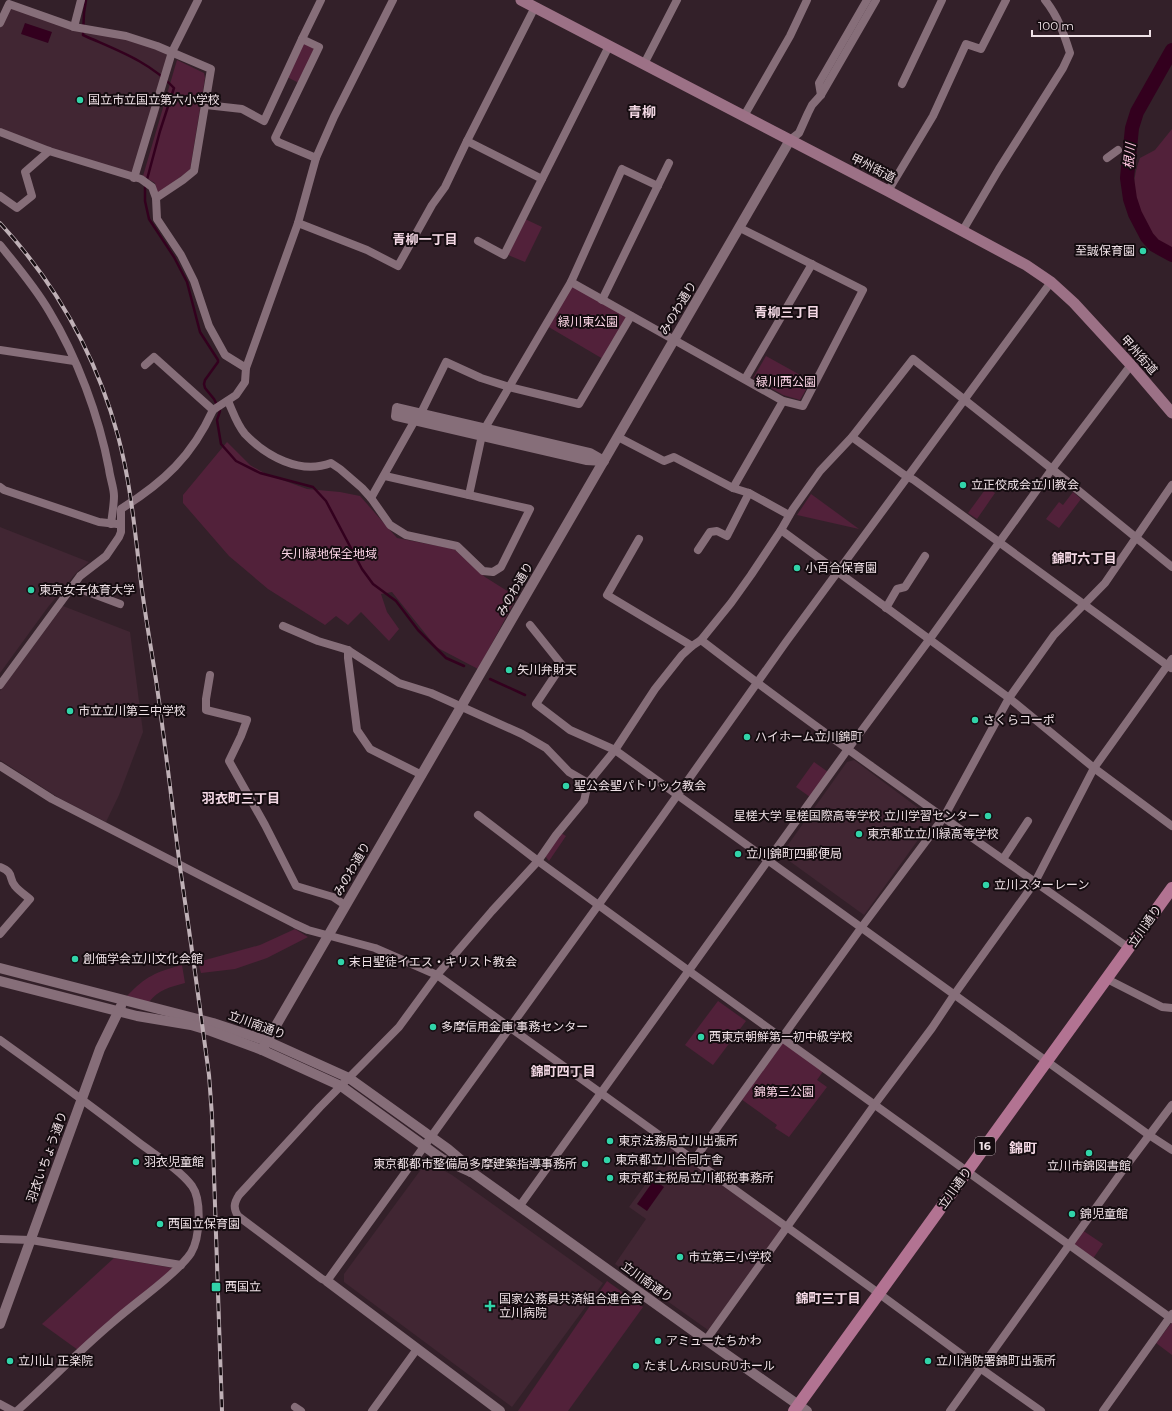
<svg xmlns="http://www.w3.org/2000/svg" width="1172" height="1411" viewBox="0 0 1172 1411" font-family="Montserrat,'Noto Sans JP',sans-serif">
<rect width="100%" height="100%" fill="#332029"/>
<g fill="#412633">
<path d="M9,4L87,29L172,52L163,84L158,116L134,178L0,132V23Z"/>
<path d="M0,527L89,562L77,572L48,607L0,673Z"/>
<path d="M63,606L130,632L143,732L119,795L106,822L59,798L0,760V691Z"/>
<path d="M854,760L933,819L864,915L788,860L785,849L847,762Z"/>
<path d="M671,1149L787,1227L708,1330L615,1264L646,1219L629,1207Z"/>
<path d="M425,1164H432L452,1175L603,1283L512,1407L344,1282V1274Z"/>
</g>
<g fill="#52213a">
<path d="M304,42L315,47L299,83L287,77Z"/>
<path d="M177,60L204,73L205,78L190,170L157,194L155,183L143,176Z"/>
<path d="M1172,129V251C1138,229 1125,197 1140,158L1155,150Z"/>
<path d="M525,219L542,227L525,262L508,255Z"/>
<path d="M572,284L629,318L603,359L547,326Z"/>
<path d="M766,356L811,381L800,400L783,395L753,378Z"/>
<path d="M227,442L250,465L266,474L307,489L340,492L360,496L397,538L454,549L485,577L517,597L478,669L436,647L392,592L381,594L387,612L399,629L389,641L361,612L348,625L336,616L325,625L268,589L229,556L183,503V495Z"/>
<path d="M987,487L995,493L977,519L968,513Z"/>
<path d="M1073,492L1081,499L1059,528L1046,519L1059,502L1063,505Z"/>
<path d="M811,494L859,529L797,515Z"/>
<path d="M814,762L828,772L810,797L796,787Z"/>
<path d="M561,833L566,836L549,861L545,856Z"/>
<path d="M295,929L308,937L267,958L235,969L201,973L198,962L260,945Z"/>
<path d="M182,965L185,983C170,987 158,990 149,1002L127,996C146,976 156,972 182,965Z"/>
<path d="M718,1001L746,1021L713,1065L685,1045Z"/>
<path d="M783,1042L824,1070L817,1080L827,1087L789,1137L775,1128L777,1125L741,1099Z"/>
<path d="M1082,1230L1103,1244L1092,1260L1071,1245Z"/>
<path d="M114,1258L173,1268L78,1350L42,1324Z"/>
<path d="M607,1281L643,1307L568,1411H518Z"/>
<path d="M1172,1322V1355L1156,1343Z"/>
</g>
<g fill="#33001e">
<path d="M25,23L52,32L48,43L21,34Z"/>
<path d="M654,1180L664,1187L647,1211L637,1204Z"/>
</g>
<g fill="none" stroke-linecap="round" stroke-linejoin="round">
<g stroke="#33001e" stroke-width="2.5">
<path d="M86,0L84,13L83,35C116,50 149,61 174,88L160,131L145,187V201L149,219L174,257L187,282L200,332L218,360V362L205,380L204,384L205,388L214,399L220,411L217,420L221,444L236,461L260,473L313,487L326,501L362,569L373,584L396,601L418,630L446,658L464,666"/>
<path d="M490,679L525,695"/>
</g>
<path stroke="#33001e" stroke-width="14" d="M1172,50L1137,112L1132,128L1127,178L1130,199L1135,214L1147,237L1154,245L1172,255"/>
<g stroke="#866e79" stroke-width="8">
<path d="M0,23L9,4L74,27L126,36L157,46L211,69L194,171L183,180L156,198L157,219L181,255L194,281L209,326L225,355L246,368L245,382L236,395L213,410"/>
<path d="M74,27L81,0"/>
<path d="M302,39L319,47L275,138L278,142L316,158"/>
<path d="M644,64L677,0"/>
<path d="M902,84L942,0"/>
<path d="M821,95L819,83L867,0"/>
<path d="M206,105L242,109L264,121L302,39L321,0"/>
<path d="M744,116L790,36L807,0"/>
<path d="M0,132L49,151L141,179L152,187L156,198"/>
<path d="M790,140L799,133L808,113L812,105L821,95L876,0"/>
<path d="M467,141L535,7"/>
<path d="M1107,158L1118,150"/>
<path d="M134,178L172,52L198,0"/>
<path d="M542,179L609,46"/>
<path d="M888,191L933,116L966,44L981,49L1006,0"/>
<path d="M0,196L17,208L32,196L25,172L49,151"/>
<path d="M298,223L367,250L398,266L432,205L445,187L467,141L542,179L504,255L478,241"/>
<path d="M963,230L999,169L1063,68L1070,53C1064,34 1058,16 1045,0"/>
<path d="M0,245C17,266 35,287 49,311C77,357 99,416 109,469C110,478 114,488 114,496C114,505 112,515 111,524"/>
<path d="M571,282L783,401L803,406L863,290L740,228"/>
<path d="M1051,282L786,642L659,821L327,1281L322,1279L238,1216C233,1208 234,1203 239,1195L320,1107L399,1027L437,975L492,911L538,861L556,835L584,801L588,783L615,750L655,689L682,655L692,646L701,640L731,603L751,575L781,530L793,509L820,471L852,437L913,359L1052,469L1172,567"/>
<path d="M602,300L669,163"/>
<path d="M0,350L74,361"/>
<path d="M246,368L298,223L316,158L334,117L393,0"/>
<path d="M745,379L812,264"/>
<path d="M228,401C233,412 237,425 245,434C266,456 300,475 331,463L340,469L362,488L371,498L390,525L406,535L457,546L483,571L493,572L501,567L530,509L385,476"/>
<path d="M783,401L733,488L749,493L789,515"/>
<path d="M421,413L446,362L481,378L509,387L579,404L631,316"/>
<path d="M618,437L664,461L674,457L733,488"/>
<path d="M852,437L903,474L914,480L1171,668"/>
<path d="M0,487L4,490L99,522L117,524"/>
<path d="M469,495L482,435L485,428L571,282L622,169L658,186"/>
<path d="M371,498L415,420"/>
<path d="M781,530L1009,698L1094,768L1172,826"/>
<path d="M639,539L607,595L692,646"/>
<path d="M698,550L710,532L717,531L727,536L749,493"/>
<path d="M72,586L120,604"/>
<path d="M886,608L897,589L905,587L925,556"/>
<path d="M530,625L562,665L536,704L570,730L615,750L1149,1135L1172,1150"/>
<path d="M283,626L318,641L348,650L399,683L431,693L522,734L546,748L569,772L588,783"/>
<path d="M701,640C840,747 986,847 1129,948"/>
<path d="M348,650V658L357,730L370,749L422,775"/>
<path d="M210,675L206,699V710L247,720L241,736L229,761L265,825L296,886L333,897L345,905"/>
<path d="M0,685L80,576L106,556L119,537L121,532V509C164,482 192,456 213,410L154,357L145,365"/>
<path d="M0,766L52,799L295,924L308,930L375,948L437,975L870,1287L980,1368L1041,1411"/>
<path d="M478,815L538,861L689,971L1172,1319"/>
<path d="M1003,859L1028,821"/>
<path d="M0,867C15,873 8,878 15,886C19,891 25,895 30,899L0,934"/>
<path d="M1107,979L1162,1007L1172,1008"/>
<path d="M0,1040C46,1073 93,1107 138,1142C155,1155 179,1169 192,1186C202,1200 200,1238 191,1253C185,1262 176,1270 168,1277C150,1293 130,1307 112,1323C79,1351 49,1382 17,1411"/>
<path d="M694,1160L861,928L944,817L1009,698L1054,635L1105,583L1172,485"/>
<path d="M519,1207L848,749L929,640L1052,469L1131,365"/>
<path d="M0,1239L31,1240L181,1265"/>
<path d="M706,1340L875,1104L932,1028L954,995L1035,882L1094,768L1172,659"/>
<path d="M0,1404L13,1411"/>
<path d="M295,1407L301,1411"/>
<path d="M372,1411L417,1349"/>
<path d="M950,1411L1123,1170L1172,1105"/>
<path d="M1103,1411L1172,1314"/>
</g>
<g stroke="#866e79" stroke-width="10">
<path d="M397,408L590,453L604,461L586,460L396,416Z"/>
<path d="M0,968L213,1023L267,1041L349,1078L448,1149L461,1160L471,1172"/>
<path d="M0,981L137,1016L191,1025L211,1031L262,1050L341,1086L442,1159L473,1173L706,1340L807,1411"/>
<path d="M262,1050L267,1041L790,140"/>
<path d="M327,1281L500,1411"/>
<path d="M0,1324L100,1049L121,1006"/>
</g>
<path stroke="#9c7186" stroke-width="11" d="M521,0L888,191L1026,265L1051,282L1074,303L1131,365L1172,413"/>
<path stroke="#b27392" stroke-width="12" d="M794,1411L1172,888"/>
<g stroke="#bfb0b6" stroke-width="4">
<path id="rail" d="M0,223C57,285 96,355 118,436C131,484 135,533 141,582C145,615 151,647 156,680C165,742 172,804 180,867C190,936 200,1006 209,1075L212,1116L222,1411"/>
</g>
<use href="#rail" stroke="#150c10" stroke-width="2.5" stroke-dasharray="8" stroke-linecap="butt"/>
</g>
<g fill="#31d4a9" stroke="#150c10" stroke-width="1.5">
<circle cx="80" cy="100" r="4"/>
<circle cx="1143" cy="251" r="4"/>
<circle cx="963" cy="485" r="4"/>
<circle cx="797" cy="568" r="4"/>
<circle cx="31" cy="590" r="4"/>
<circle cx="509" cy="670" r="4"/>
<circle cx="70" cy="711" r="4"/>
<circle cx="975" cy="720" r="4"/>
<circle cx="747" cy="737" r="4"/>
<circle cx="566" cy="786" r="4"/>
<circle cx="988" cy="816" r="4"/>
<circle cx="859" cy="834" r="4"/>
<circle cx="738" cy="854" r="4"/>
<circle cx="986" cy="885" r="4"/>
<circle cx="75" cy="959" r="4"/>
<circle cx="341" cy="962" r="4"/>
<circle cx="433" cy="1027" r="4"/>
<circle cx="701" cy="1037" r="4"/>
<circle cx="610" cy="1141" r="4"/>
<circle cx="1089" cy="1153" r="4"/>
<circle cx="607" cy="1160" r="4"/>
<circle cx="136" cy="1162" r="4"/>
<circle cx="585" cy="1164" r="4"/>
<circle cx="610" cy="1178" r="4"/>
<circle cx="1072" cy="1214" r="4"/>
<circle cx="160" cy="1224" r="4"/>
<circle cx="680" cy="1257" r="4"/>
<rect x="211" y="1282" width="10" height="10" rx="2"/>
<path d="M488 1300h4v4h4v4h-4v4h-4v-4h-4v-4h4z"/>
<circle cx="658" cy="1341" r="4"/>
<circle cx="10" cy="1361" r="4"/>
<circle cx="928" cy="1361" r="4"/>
<circle cx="636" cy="1366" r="4"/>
</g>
<g text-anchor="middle" stroke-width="4" stroke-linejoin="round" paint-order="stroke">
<rect fill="#150c10" stroke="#aea1a6" stroke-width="1" x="975" y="1137" width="20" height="18" rx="3"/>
<g font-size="11" font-weight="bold" fill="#efe1e6">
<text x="985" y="1150">16</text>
</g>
<g font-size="12" fill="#efe1e6" stroke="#150c10" text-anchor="start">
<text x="88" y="104">国立市立国立第六小学校</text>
<text x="1135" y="255" text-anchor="end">至誠保育園</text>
<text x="971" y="489">立正佼成会立川教会</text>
<text x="805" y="572">小百合保育園</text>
<text x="39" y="594">東京女子体育大学</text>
<text x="517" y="674">矢川弁財天</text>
<text x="78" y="715">市立立川第三中学校</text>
<text x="983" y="724">さくらコーポ</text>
<text x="755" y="741">ハイホーム立川錦町</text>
<text x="574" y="790">聖公会聖パトリック教会</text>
<text x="980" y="820" text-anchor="end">星槎大学 星槎国際高等学校 立川学習センター</text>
<text x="867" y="838">東京都立立川緑高等学校</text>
<text x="746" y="858">立川錦町四郵便局</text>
<text x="994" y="889">立川スターレーン</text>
<text x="83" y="963">創価学会立川文化会館</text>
<text x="349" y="966">末日聖徒イエス・キリスト教会</text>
<text x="441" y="1031">多摩信用金庫 事務センター</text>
<text x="709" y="1041">西東京朝鮮第一初中級学校</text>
<text x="618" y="1145">東京法務局立川出張所</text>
<text x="615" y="1164">東京都立川合同庁舎</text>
<text x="144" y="1166">羽衣児童館</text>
<text x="577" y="1168" text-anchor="end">東京都都市整備局多摩建築指導事務所</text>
<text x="1089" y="1170" text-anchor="middle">立川市錦図書館</text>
<text x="618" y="1182">東京都主税局立川都税事務所</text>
<text x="1080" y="1218">錦児童館</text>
<text x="168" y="1228">西国立保育園</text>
<text x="688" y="1261">市立第三小学校</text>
<text x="225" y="1291">西国立</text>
<text x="499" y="1303">国家公務員共済組合連合会<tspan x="499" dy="14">立川病院</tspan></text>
<text x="666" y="1345">アミューたちかわ</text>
<text x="18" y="1365">立川山 正楽院</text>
<text x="936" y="1365">立川消防署錦町出張所</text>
<text x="644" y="1370">たましんRISURUホール</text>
</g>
<g font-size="12" fill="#efe1e6" stroke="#150c10">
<text transform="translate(873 168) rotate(27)" y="4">甲州街道</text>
<text transform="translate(678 308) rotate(-59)" y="4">みのわ通り</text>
<text transform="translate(1139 355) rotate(48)" y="4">甲州街道</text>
<text transform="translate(515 589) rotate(-60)" y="4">みのわ通り</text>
<text transform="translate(352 869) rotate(-60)" y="4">みのわ通り</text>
<text transform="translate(1145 926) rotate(-55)" y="4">立川通り</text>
<text transform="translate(257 1025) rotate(20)" y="4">立川南通り</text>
<text transform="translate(47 1157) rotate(-70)" y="4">羽衣いちょう通り</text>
<text transform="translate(955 1188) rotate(-54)" y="4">立川通り</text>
<text transform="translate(647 1282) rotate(36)" y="4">立川南通り</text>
</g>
<g font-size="12" fill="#fcd5e6" stroke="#150c10">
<text x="588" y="326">緑川東公園</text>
<text x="786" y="386">緑川西公園</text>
<text x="329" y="558">矢川緑地保全地域</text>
<text x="784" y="1096">錦第三公園</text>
</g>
<g font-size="13" font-style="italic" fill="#fcc3dd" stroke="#150c10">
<text transform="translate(1129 156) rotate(-85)" y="5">根川</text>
</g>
<g font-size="13" font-weight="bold" fill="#f4d9e5" stroke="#150c10">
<text x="425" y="244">青柳一丁目</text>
<text x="787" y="317">青柳三丁目</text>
<text x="1084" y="563">錦町六丁目</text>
<text x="241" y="803">羽衣町三丁目</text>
<text x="563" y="1076">錦町四丁目</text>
<text x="828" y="1303">錦町三丁目</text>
</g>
<g font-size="14" font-weight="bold" fill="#f4d9e5" stroke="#150c10">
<text x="642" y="117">青柳</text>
<text x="1023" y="1153">錦町</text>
</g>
</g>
<path d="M1032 30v6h118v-6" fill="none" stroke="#efe1e6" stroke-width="2"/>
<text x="1038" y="30" font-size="12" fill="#efe1e6" stroke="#150c10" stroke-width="3" paint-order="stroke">100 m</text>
</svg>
